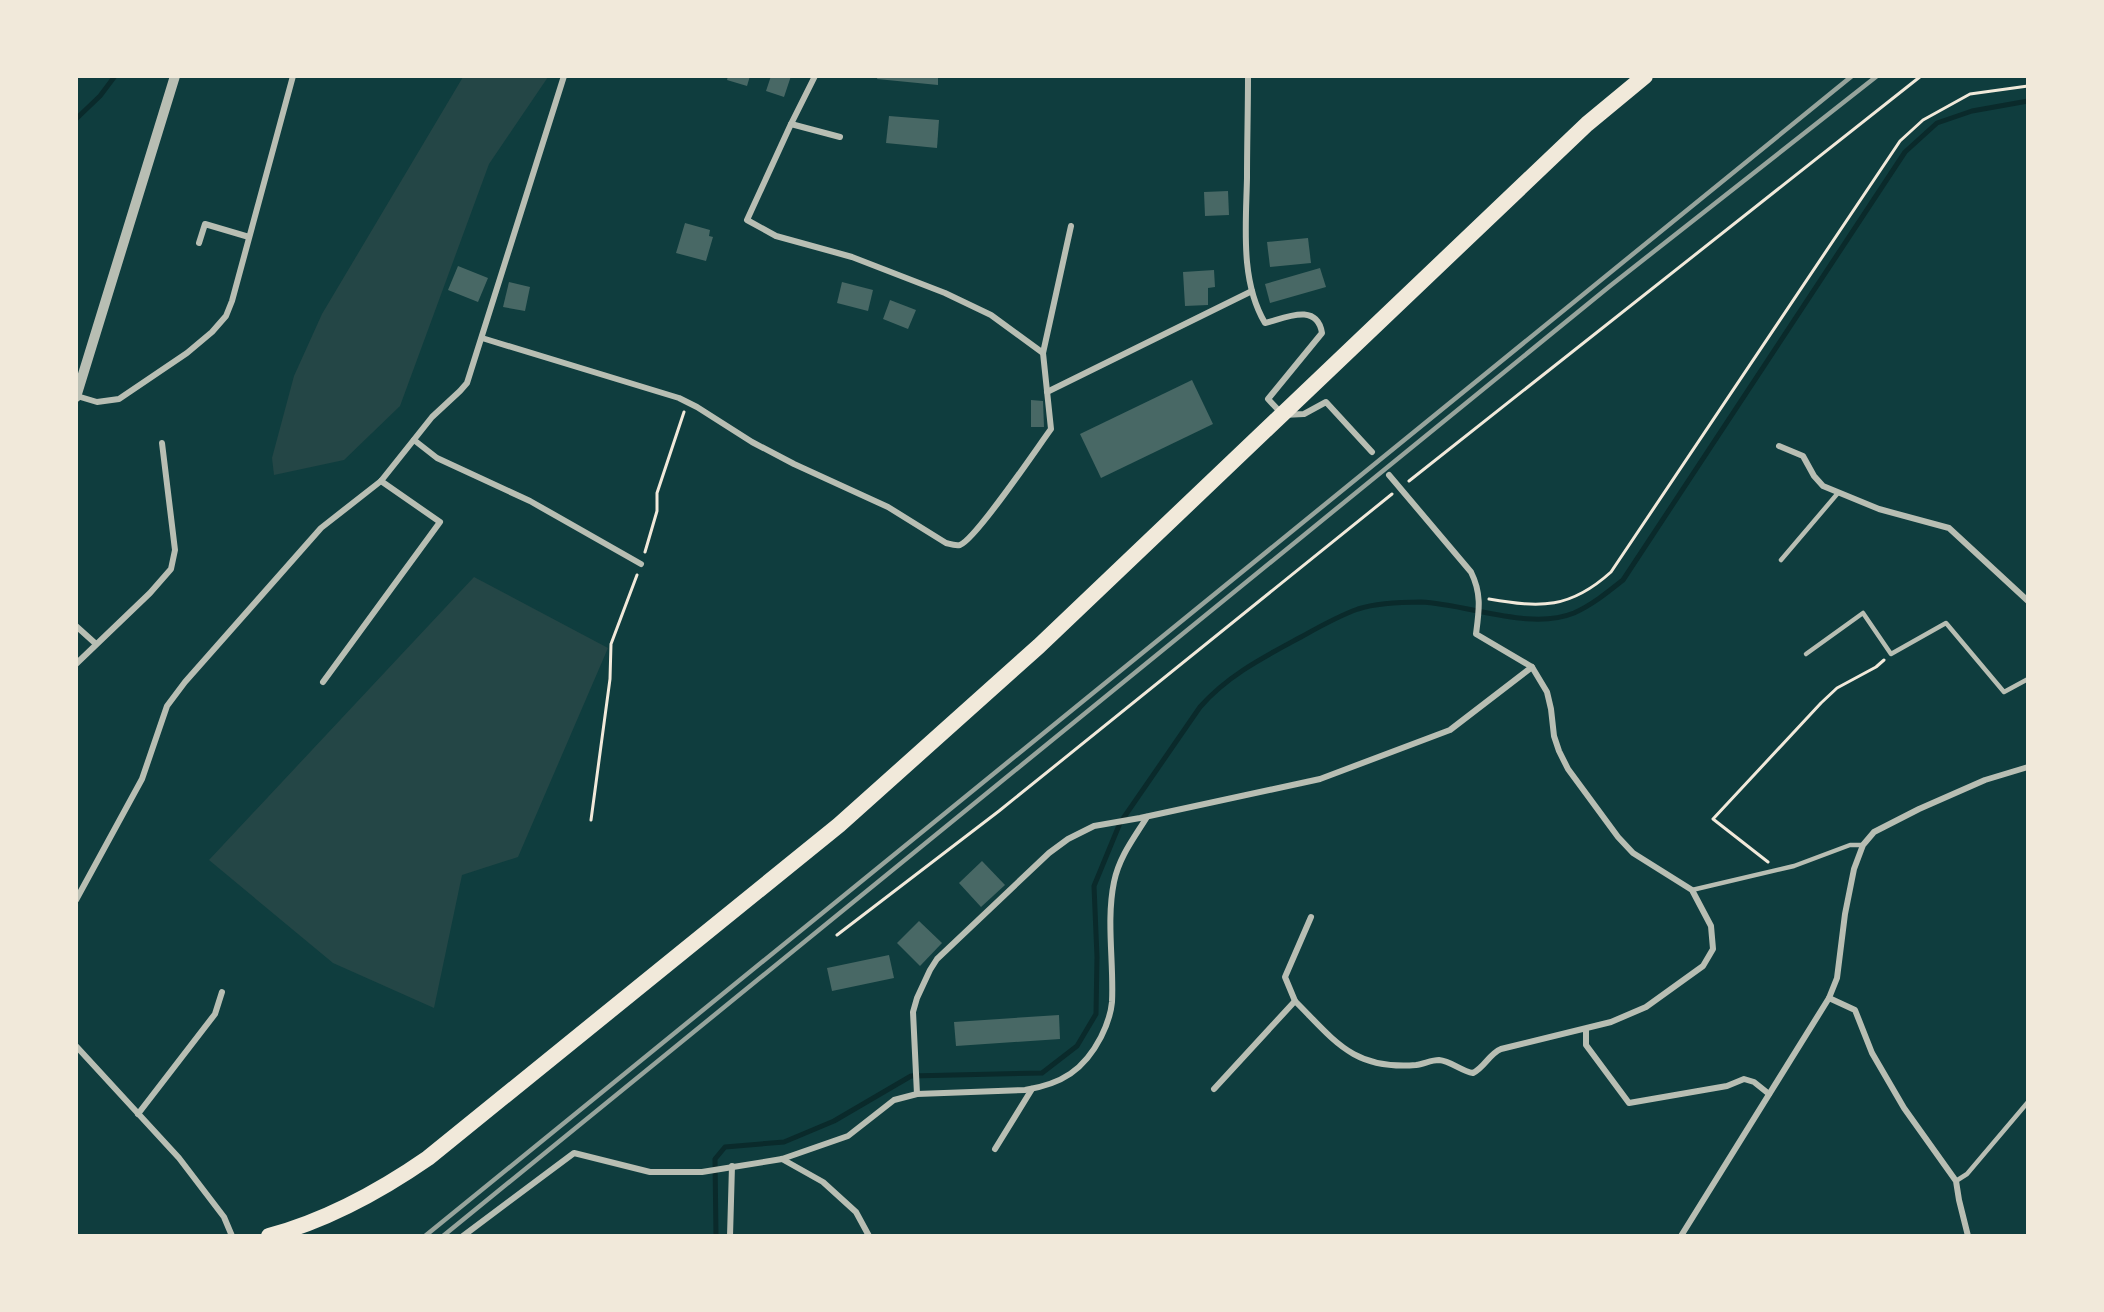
<svg xmlns="http://www.w3.org/2000/svg" width="2104" height="1312" viewBox="0 0 2104 1312" font-family="Raleway,sans-serif">
<rect width="100%" height="100%" fill="#0f3d3e"/>
<g fill="#244646">
<path d="M463,77H548L489,164L400,406L344,460L274,475L272,458L294,376L322,314Z"/>
<path d="M474,577L608,648L518,857L462,875L434,1008L333,963L209,860Z"/>
</g>
<g fill="none" stroke-linecap="round" stroke-linejoin="round">
<g stroke="#0a2a2b" stroke-width="5">
<path d="M76,119L100,96L115,76"/>
<path d="M716,1236L715,1159L725,1147L784,1142L834,1121L911,1076L1042,1073L1077,1046L1096,1014L1097,957L1094,886L1120,823L1200,707C1228,675 1264,657 1301,637C1319,627 1338,616 1358,609C1377,603 1401,602 1421,602C1468,604 1530,631 1574,613C1592,605 1608,592 1623,580L1905,152L1937,123L1972,111L2028,101"/>
</g>
</g>
<g fill="#486865">
<path d="M728,76H750L747,86L727,80Z"/>
<path d="M771,76H791L784,97L766,91Z"/>
<path d="M878,76H938V85L877,79Z"/>
<path d="M889,116L939,120L937,148L886,143Z"/>
<path d="M1228,191L1229,215L1205,216L1204,192Z"/>
<path d="M685,223L710,230L709,236L713,237L706,261L676,253Z"/>
<path d="M1308,238L1311,263L1270,267L1267,242Z"/>
<path d="M458,266L488,278L478,302L448,290Z"/>
<path d="M1320,268L1326,287L1270,303L1265,284Z"/>
<path d="M1214,270L1215,287L1208,288V305L1185,306L1183,272Z"/>
<path d="M509,282L530,287L525,311L503,307Z"/>
<path d="M842,282L873,290L868,311L837,303Z"/>
<path d="M890,300L916,310L908,329L883,319Z"/>
<path d="M1192,380L1213,424L1101,478L1080,434Z"/>
<path d="M1031,400L1043,401L1044,427H1031Z"/>
<path d="M982,861L1005,885L981,907L959,883Z"/>
<path d="M919,921L942,943L920,966L897,943Z"/>
<path d="M889,955L894,978L832,991L827,968Z"/>
<path d="M1059,1015L1060,1039L956,1046L954,1022Z"/>
</g>
<g fill="none" stroke-linecap="round" stroke-linejoin="round">
<g stroke="#f1e9da" stroke-width="3">
<path d="M1409,481L1921,76"/>
<path d="M645,552L657,511V493L684,412"/>
<path d="M1489,599C1541,608 1570,609 1611,572L1900,141L1923,120L1970,94L2028,86"/>
<path d="M591,820L610,679L611,644L637,575"/>
<path d="M1768,862L1713,819L1821,703L1837,688L1876,667L1884,660"/>
<path d="M837,935L999,811L1392,494"/>
</g>
<g stroke="#b8beb3" stroke-width="4.5">
<path d="M1781,560L1838,493"/>
<path d="M1806,654L1863,613L1891,654L1946,623L2004,692L2028,679"/>
<path d="M1692,890L1794,866L1850,845H1863"/>
<path d="M1956,1181L1967,1174L2028,1102"/>
</g>
<g stroke="#b8beb3" stroke-width="6">
<path d="M815,76L791,124L840,137"/>
<path d="M1248,76C1248,110 1247,144 1247,178C1246,225 1240,281 1265,323C1285,318 1317,302 1322,333L1268,399L1283,415L1304,414L1326,402L1372,452"/>
<path d="M199,243L205,224L249,237"/>
<path d="M482,338L679,398L697,407L752,442L794,464L888,507L946,543C950,544 955,546 960,545C976,539 1037,448 1051,429L1043,353L991,315L945,293L852,257L776,236L747,220L791,124"/>
<path d="M1043,353L1071,226"/>
<path d="M1047,392L1252,291"/>
<path d="M77,396L97,402L119,399L187,353L212,332L226,316L232,301L293,76"/>
<path d="M414,440L437,458L530,501L641,564"/>
<path d="M1779,446L1803,456L1814,476L1823,486L1879,509L1949,528L2028,601"/>
<path d="M76,626L96,644"/>
<path d="M76,664L150,593L171,569L175,550L162,443"/>
<path d="M323,682L440,522L381,481"/>
<path d="M76,900L142,779L167,706L185,682L321,528L381,481L432,417L460,391L467,383L564,76"/>
<path d="M1829,998L1855,1010L1872,1053L1904,1108L1956,1181L1959,1200L1968,1236"/>
<path d="M1295,1001L1285,977L1311,917"/>
<path d="M1586,1029V1045L1629,1103L1727,1086L1744,1079L1754,1082L1769,1094"/>
<path d="M76,1046L179,1158L224,1217L232,1236"/>
<path d="M1214,1089L1295,1001C1335,1041 1353,1070 1416,1065C1424,1064 1431,1060 1439,1060C1451,1061 1461,1071 1473,1073C1485,1067 1489,1054 1501,1049L1611,1022L1646,1007L1703,966L1713,949L1711,926L1692,890L1633,853L1618,837L1568,769L1559,751L1554,736L1551,709L1547,692L1532,667L1476,634C1479,611 1482,594 1471,572L1389,475"/>
<path d="M917,1094L1025,1090C1062,1084 1084,1070 1101,1037C1106,1027 1111,1013 1112,1002C1114,963 1106,921 1114,882C1119,857 1134,838 1147,817"/>
<path d="M138,1114L215,1014L222,992"/>
<path d="M995,1149L1032,1089"/>
<path d="M782,1159L823,1182L856,1212L869,1236"/>
<path d="M463,1236L574,1153L650,1172H702L782,1159L848,1136L894,1100L917,1094L913,1012L917,998L930,970L937,959L1049,853L1068,839L1094,826L1140,818L1320,779L1450,730L1532,667"/>
<path d="M730,1236L732,1166"/>
<path d="M1681,1236L1829,998L1837,978L1845,914L1854,869L1863,845L1874,832L1919,809L1985,780L2028,767"/>
</g>
<path stroke="#b8beb3" stroke-width="10" d="M76,397L175,76"/>
<path stroke="#f1e9da" stroke-width="16" d="M269,1236C328,1220 379,1192 428,1158L839,825L1039,646L1587,124L1645,76"/>
<g stroke="#97a49c" stroke-width="4.5">
<path d="M425,1236L1852,76"/>
<path d="M443,1236L1610,286L1877,76"/>
</g>
</g>
<rect width="2104" height="1312" fill="none" stroke="#f1e9da" stroke-width="156"/>
</svg>
